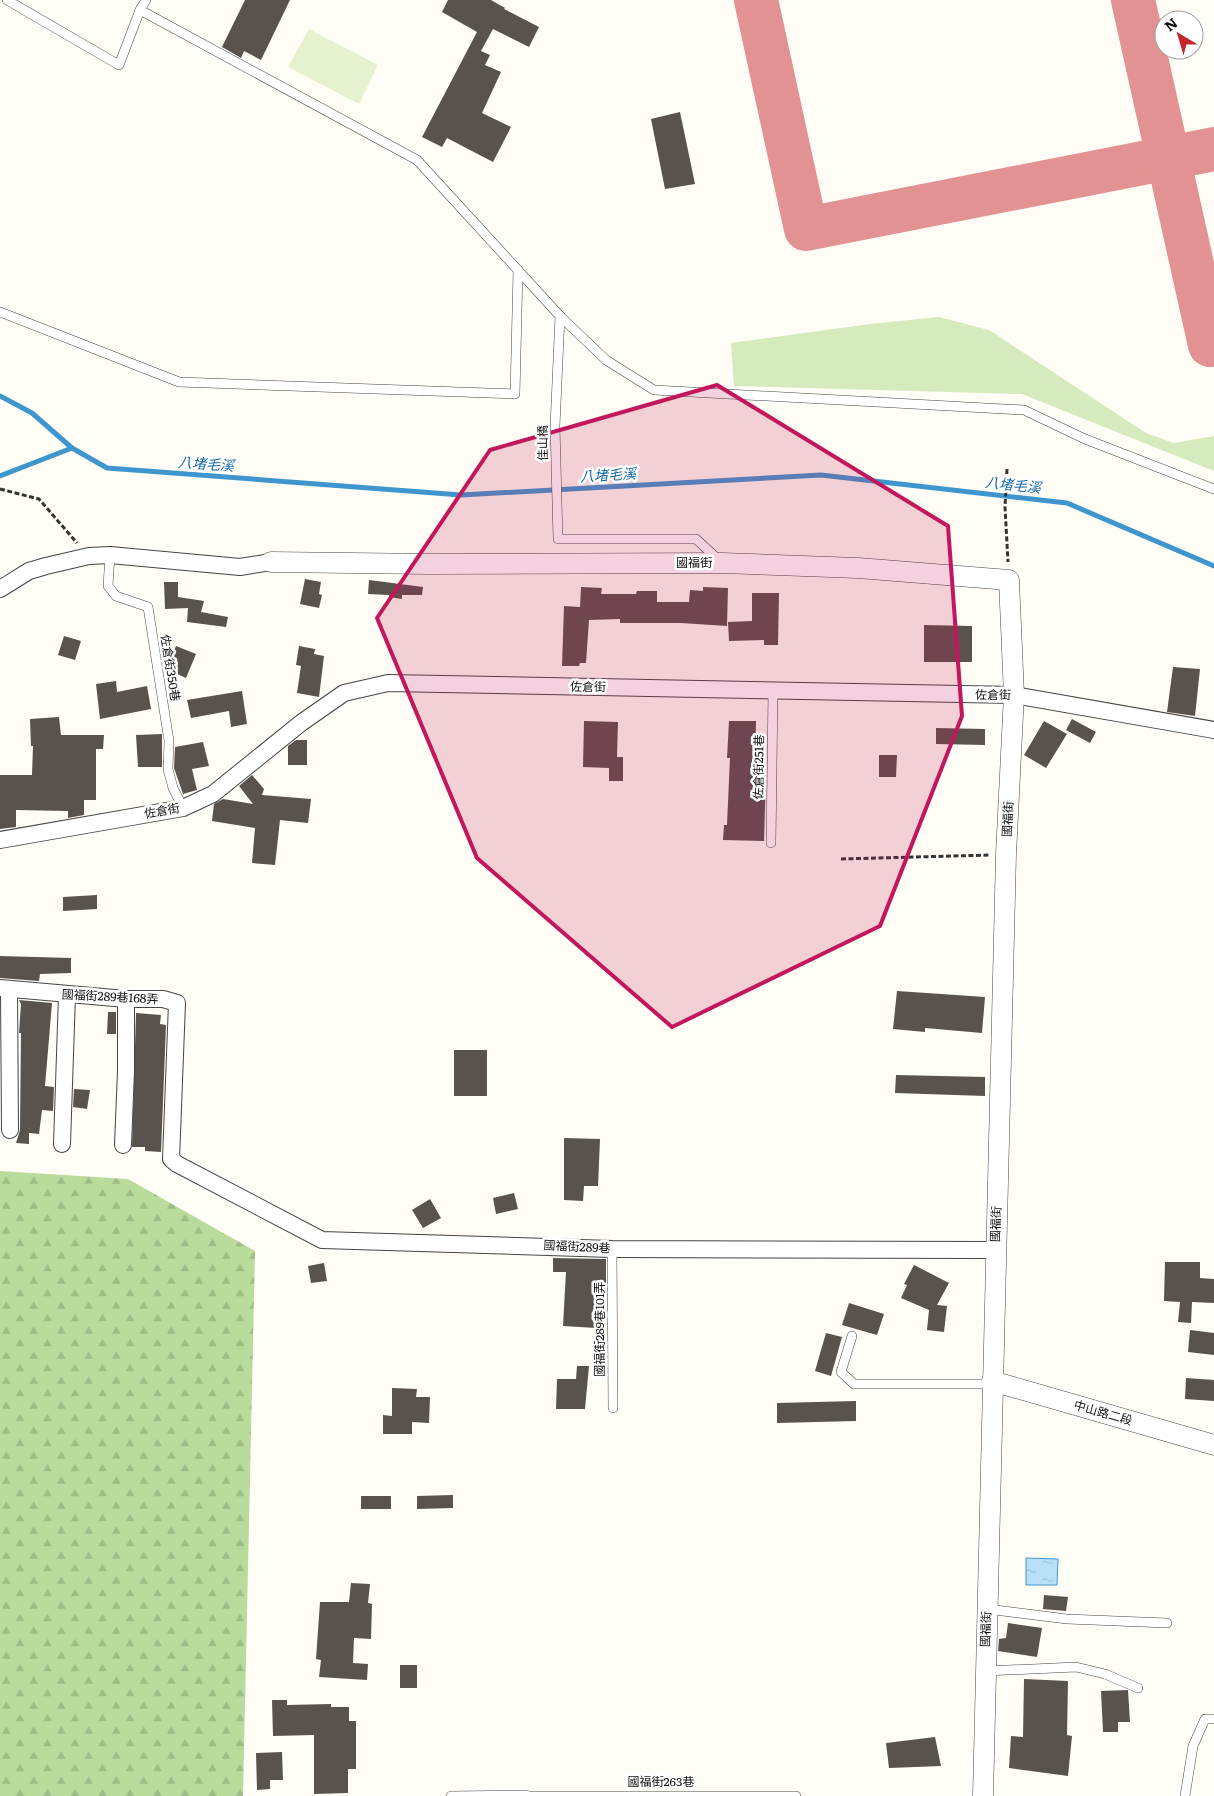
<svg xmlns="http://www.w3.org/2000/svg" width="1214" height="1796" viewBox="0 0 1214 1796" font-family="Literata,'Noto Sans TC',serif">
<defs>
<pattern id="forest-firs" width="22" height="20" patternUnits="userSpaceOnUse" patternTransform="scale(1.25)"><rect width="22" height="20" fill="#b9dc9c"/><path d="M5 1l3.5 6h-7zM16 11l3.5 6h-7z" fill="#9ebc85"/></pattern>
<pattern id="water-ripples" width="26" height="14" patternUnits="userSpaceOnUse" patternTransform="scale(1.25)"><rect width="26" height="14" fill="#b9e0f7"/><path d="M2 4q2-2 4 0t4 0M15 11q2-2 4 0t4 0" fill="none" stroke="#9ebfd3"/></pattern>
</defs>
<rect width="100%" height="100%" fill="#fffdf5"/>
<path fill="#d5ebbd" d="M939,317L989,330L1146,433L1174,443L1214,436V471L1022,394L734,386L731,343L870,324Z"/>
<path fill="url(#forest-firs)" d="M0,1171L128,1179L255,1251L243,1796H0Z"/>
<path fill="#e6f2cf" d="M309,29L378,65L359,104L288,67Z"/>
<path fill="url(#water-ripples)" stroke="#3f96cf" d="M1026,1558L1058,1559L1057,1585H1026Z"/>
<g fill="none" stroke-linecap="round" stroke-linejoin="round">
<g stroke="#3f96cf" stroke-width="5">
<path d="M0,396L32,413L72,448"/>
<path d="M0,476L72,448L107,468L461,495L821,475L1067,503L1214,566"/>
</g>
<g stroke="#e29292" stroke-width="44">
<path d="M756,0L806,229L1214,149"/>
<path d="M1133,0L1210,345"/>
</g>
</g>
<g fill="#5a524d">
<path d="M245,0H290L261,60L244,51L241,58L222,47Z"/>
<path d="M448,0H491L505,8L504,9L539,27L529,47L493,29L481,51L490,55L485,65L501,72L482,113L511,127L493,162L447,138L442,147L422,137L477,32L442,12Z"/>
<path d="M680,112L695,184L665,189L651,119Z"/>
<path d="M305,579L321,582L319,594L322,595L319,608L300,604Z"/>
<path d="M369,580L423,587L422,595H402V599L389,597V595L368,594Z"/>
<path d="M164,582H178V597L204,601L201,612L228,617L226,627L187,622L188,608L165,609Z"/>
<path d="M581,587L602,588L601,594H636L637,591H657V602H689L690,590L703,591V587L728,588L727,626L681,623H620V619L589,620L586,663H580L579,666H562L564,606L580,607Z"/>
<path d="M752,593H779L778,645H764V640L729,641L728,622L752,621Z"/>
<path d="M924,625L972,626V662H924Z"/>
<path d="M64,636L81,641L75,660L58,655Z"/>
<path d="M176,646L196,654L186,678L166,669Z"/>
<path d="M299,646L315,649L314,654L324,656L319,697L297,693L301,666L296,665Z"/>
<path d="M1173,667L1200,669L1195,716L1167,712Z"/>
<path d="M116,681L117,692L147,686L151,709L100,719L96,684Z"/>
<path d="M242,691L247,724L231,727L229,711L191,718L187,700Z"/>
<path d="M59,717L61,735H104L103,749H96V800H84V815L68,818V811L16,810V827L0,829V775H32L33,746H31L30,719Z"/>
<path d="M1072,719L1096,732L1090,743L1066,730Z"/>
<path d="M584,721L618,722L617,757H623V781H609V768L583,767Z"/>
<path d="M729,721H756L755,775H766L764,841L723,840L724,825H727L730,758H727Z"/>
<path d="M1044,721L1067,734L1046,768L1024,755Z"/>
<path d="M936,728L985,729V745L936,744Z"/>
<path d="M162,734V767H138L136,735Z"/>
<path d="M296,740H307V765H288V746Z"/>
<path d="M203,742L209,766L192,769L197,790L183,794L174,768L175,747Z"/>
<path d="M879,755H897L896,777H879Z"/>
<path d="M252,775L264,789L262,795L311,799L308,823L280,820L275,865L252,863L255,828L212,821L214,804L223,799L253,804L239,786Z"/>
<path d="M97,895V909L63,911V897Z"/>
<path d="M0,956L71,958V973L40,974L39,981L0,978Z"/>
<path d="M897,991L985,997L982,1033L925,1028V1032L893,1029Z"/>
<path d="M19,1000L52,1003L45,1086L54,1087L53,1111L42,1110L39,1134L29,1133V1144L16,1143L20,1130L21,1033H19L21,1004Z"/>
<path d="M108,1012H116V1034H107Z"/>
<path d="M136,1013L161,1015L160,1024L166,1025L161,1152L145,1151V1147H132Z"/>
<rect x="454" y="1050" width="33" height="46"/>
<path d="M896,1075L985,1077V1096L895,1093Z"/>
<path d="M74,1089L90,1090L87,1109L73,1107Z"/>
<path d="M564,1138L600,1139L598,1186H584L583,1201L564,1200Z"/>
<path d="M514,1193L518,1209L496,1214L493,1198Z"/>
<path d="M430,1199L441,1218L423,1228L412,1210Z"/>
<path d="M553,1258L606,1259V1299L598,1298L596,1328L563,1326L566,1272H553Z"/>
<path d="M1165,1262H1200V1278L1214,1279V1303L1192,1302L1191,1323L1178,1322L1180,1302L1164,1301Z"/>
<path d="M324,1263L327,1281L311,1283L308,1266Z"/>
<path d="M914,1265L949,1283L937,1305L947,1306L944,1332L927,1330L929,1310L901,1298L907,1285L904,1284Z"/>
<path d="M849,1303L884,1314L877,1335L842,1325Z"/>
<path d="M1190,1330L1214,1333V1355L1188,1352Z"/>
<path d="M826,1333L842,1337L831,1376L815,1371Z"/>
<path d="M577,1366H589L585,1409H556L557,1379H576Z"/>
<path d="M1186,1378L1214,1380V1401L1185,1399Z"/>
<path d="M392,1388L417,1389L416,1397H430L429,1423L412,1422V1434H383V1415L392,1416Z"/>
<path d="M856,1401V1421L777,1423V1403Z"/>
<path d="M453,1495V1508L417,1509V1496Z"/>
<rect x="361" y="1496" width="30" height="13"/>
<path d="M351,1583L370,1584L368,1603L372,1604L371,1639L354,1638L353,1663L368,1664L367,1680L319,1677L321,1660L316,1659L320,1602H349Z"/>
<path d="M1044,1595L1068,1597L1066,1611L1043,1609Z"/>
<path d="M1008,1623L1042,1628L1037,1657L998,1651L999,1639L1006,1638Z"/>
<rect x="400" y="1665" width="17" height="23"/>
<path d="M1024,1679L1068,1681L1067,1735L1072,1736L1068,1776L1009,1768L1011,1736L1023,1737Z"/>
<path d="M1128,1690L1130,1722H1118V1732H1103L1101,1691Z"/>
<path d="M272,1700H287V1705L331,1704V1707H349V1721H356V1769H348V1793L314,1794V1735L273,1736Z"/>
<path d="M935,1737L941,1766L889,1768L886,1743Z"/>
<path d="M282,1752L283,1780H270V1789L257,1790L256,1753Z"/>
</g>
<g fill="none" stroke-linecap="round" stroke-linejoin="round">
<g stroke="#444" stroke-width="10">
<g id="service">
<path d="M7,0L119,65L140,10L417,160L560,316L555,426L558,539H696L720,561"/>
<path d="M140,10L146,0"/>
<path d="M0,312L179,382L515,394L518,270"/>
<path d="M560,316L606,360L654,390L1024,410L1085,439L1214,489"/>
<path d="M110,555L108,586L116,596L148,607L169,741L168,769L173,788L183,808"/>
<path d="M771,843L773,691"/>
<path d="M612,1249L613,1408"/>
<path d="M852,1336L841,1372L854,1384H992"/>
<path d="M987,1609L1067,1619L1167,1623"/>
<path d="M985,1671L1076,1667L1105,1674L1138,1688"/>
<path d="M451,1796L526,1795"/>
<path d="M526,1796H796"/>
<path d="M1185,1796L1193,1746L1205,1719H1214"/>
</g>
</g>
<g stroke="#444" stroke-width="18">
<g id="minor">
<path d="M0,589L29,571L46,566L89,556L110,555L240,567L271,562"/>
<path d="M0,840L183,808L213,794L301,723L344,693L388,683L1014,695L1214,730"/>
<path d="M0,988L126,999H163L177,1003L171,1159L177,1164L322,1240L612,1249L995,1250"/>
<path d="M9,989L10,1130"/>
<path d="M62,1144L67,995"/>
<path d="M123,1145L126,1071V999"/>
</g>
</g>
<g stroke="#444" stroke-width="21">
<g id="tertiary">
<path d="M271,562L430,564L722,563L858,568L1009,580L1014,695L1006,854L983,1796"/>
<path d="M992,1381L1214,1445"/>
</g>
</g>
<g stroke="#333" stroke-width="3" stroke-dasharray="5 2.5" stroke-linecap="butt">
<path d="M1007,469L1005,507L1008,562"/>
<path d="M0,489L39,499L77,543"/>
<path d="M841,859L990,855"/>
</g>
<use href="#service" stroke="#fff" stroke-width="9"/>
<use href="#minor" stroke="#fff" stroke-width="16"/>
<use href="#tertiary" stroke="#fff" stroke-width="20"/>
</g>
<path fill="#c2185b" fill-opacity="0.2" stroke="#c2185b" stroke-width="4" stroke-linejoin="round" d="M717,385L948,526L962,716L880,926L672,1027L477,858L377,618L490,450Z"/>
<g text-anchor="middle" stroke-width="5" stroke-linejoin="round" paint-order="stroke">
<g font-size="12" fill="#111" stroke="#fff">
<text transform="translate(543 443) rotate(-91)" y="4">佳山橋</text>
<text x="694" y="567">國福街</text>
<text transform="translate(170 668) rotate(81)" y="4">佐倉街350巷</text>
<text transform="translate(588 687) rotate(1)" y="4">佐倉街</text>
<text transform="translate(993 695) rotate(1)" y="4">佐倉街</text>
<text transform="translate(759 767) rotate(-89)" y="4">佐倉街251巷</text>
<text transform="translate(162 811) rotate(-10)" y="4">佐倉街</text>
<text transform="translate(1008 819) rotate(-87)" y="4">國福街</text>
<text transform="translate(110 997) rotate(3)" y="4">國福街289巷168弄</text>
<text transform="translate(996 1224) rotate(-88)" y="4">國福街</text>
<text transform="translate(577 1247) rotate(3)" y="4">國福街289巷</text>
<text transform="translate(600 1329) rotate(-90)" y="4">國福街289巷101弄</text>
<text transform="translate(1103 1413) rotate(16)" y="4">中山路二段</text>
<text transform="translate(986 1629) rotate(-88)" y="4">國福街</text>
<text x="661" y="1786">國福街263巷</text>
</g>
<g font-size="14" font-style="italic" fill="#1768a6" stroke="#fff">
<text transform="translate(206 464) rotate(4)" y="5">八堵毛溪</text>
<text transform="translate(608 475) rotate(-3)" y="5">八堵毛溪</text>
<text transform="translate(1013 485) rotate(6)" y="5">八堵毛溪</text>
</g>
</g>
<g transform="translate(1179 35) rotate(322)"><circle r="24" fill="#ffffff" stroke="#a0a0a0"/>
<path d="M0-4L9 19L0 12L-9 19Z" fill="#c4262e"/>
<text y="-8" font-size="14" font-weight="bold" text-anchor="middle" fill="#111111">N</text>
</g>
</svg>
